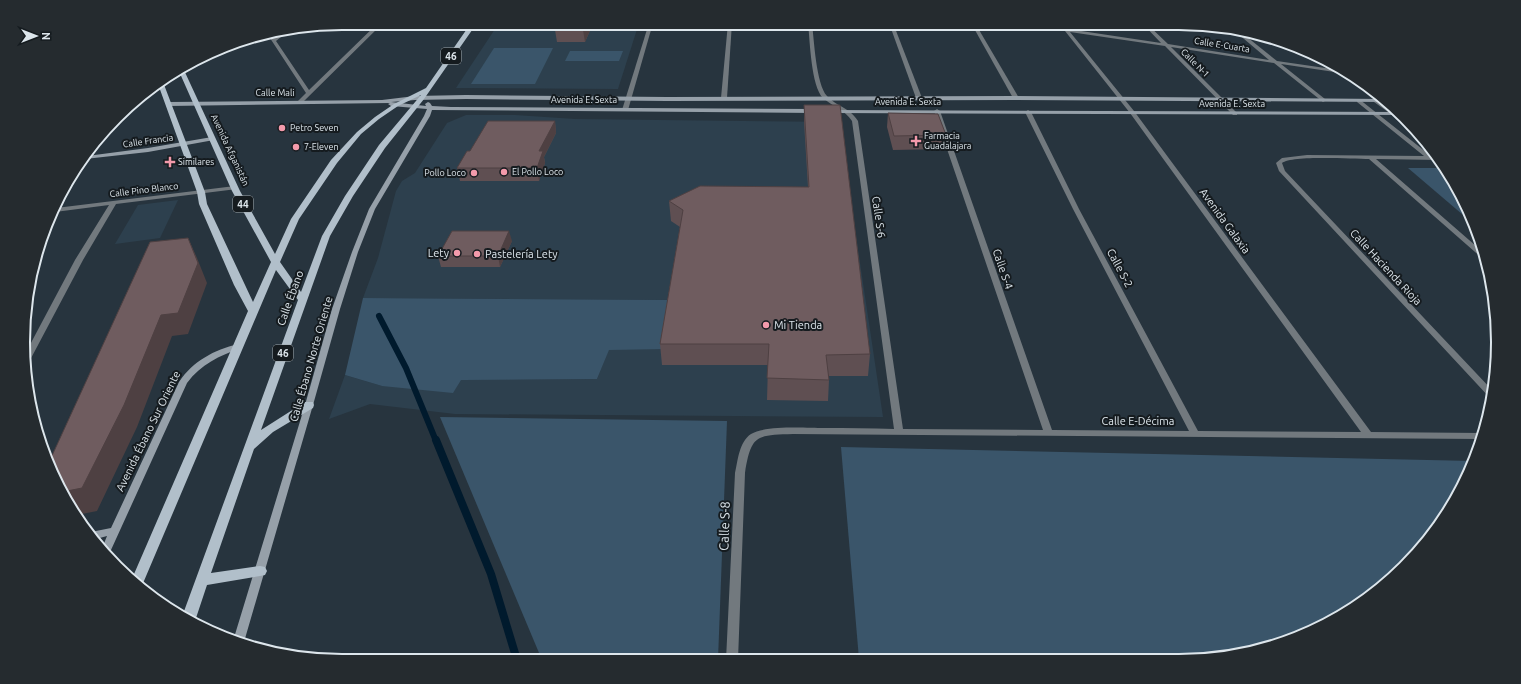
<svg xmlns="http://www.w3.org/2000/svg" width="1521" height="684" viewBox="0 0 1521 684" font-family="Ubuntu,sans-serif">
<rect width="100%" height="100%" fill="#27343e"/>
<g fill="#2d404e">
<path d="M499,23H639L618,89L456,88Z"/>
<path d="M466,115H515L575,119L839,122L883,417L455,414L370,404L329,419L345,375L382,386L461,380L597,379L609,349L673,300L363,298L378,258L396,191L402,181L415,173L447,123Z"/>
<path d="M178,200L160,238L115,244L138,205Z"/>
</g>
<g fill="#3a556a">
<path d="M494,48H553L535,84H471Z"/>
<path d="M570,51H623L619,61H565Z"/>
<path d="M1408,168H1446L1476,226Z"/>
<path d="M363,298L673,300L665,349L609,350L597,379L461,380L453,393L382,386L345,375Z"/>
<path d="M440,417L727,421L718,660H542Z"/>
<path d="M841,447L1473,461L1474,462L1432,536L1373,595L1301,637L1221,658L859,659Z"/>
</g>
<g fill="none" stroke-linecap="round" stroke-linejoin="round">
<path stroke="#001a2d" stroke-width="6" d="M379,316L406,368L436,441"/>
<path stroke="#001a2d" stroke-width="8" d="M436,440L491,574L517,660"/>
<g fill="#72797e" fill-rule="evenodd">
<path d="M378,23H383L302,103H298V101L306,93L268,35H272L274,38L281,33L287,32L276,41L309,90Z"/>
<path d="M649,23H653L628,110L623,111L622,110Z"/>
<path d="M728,23H732L727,98L724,100L721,98Z"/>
<path d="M808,23H812C814,39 816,84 827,96C837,107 848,106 858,121L903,429L1043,430L934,111L937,109L940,111L1052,430L1189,431L1073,209L1025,112L1028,110L1031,112L1079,209L1198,431L1361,432L1130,113L1065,31L1020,23H1031L1063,28L1059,23H1063L1068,29L1161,43L1142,23H1146L1168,44L1269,60L1231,28L1237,29L1277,61L1346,71L1350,73L1348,74L1281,64L1325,99V101L1323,102L1274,63L1171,47L1237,113V115H1233L1165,46L1070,32L1134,111L1371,432L1482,433H1483L1481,439L793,434C756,435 751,435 745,473L738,660H726L735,473C738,460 739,442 751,434C766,425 806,428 824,428C847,428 871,428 894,429L852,121C845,110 833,107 823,98C811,86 810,41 808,23Z"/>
<path d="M889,23H893L922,98L921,99L916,98Z"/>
<path d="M971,23H975L1019,98L1018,99L1013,98Z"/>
<path d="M1359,99L1431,156H1437L1440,160L1376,159L1484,253L1486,260L1483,259L1369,159C1353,159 1292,155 1282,163L1285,171L1493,391L1492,399L1490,398L1279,171L1276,163L1282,158L1307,155L1424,156L1357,102V100Z"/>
<path d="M1374,100H1378L1409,122L1415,129H1412L1374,102Z"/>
<path d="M235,186L237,187V189L116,204L83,260L29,362L25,365L24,356L75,260L109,205L55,212L56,208Z"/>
</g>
<g fill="#96a0a9" fill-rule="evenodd">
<path d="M466,95L667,97L1016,96L1384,99L1387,102L1016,100L667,101L466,99L415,100L391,102L426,106L425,104L428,102L430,103L432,106L451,107L815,109L818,111L815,113L432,110L430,116L375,209L358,252L340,309L313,405L244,642L243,644L233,641L305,405L332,309L352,252L369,209L424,116L427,109L391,106L388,104L390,103L169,106L166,104L169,102L382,100L415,96Z"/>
<path d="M829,110L1400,112L1403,115L831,113L829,112Z"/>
<path d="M212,137L215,139L214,140L148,152L85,159L87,156L148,148Z"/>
<path d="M238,344L242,346L241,348C219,356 201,364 187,383L111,550L108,553L103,546L107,536L96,539L91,532L111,528L179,382C193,361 214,350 238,344Z"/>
</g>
<path fill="#b1bfca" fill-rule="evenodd" d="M471,23H477L424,99L385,148L353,196L330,236L261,430L305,402H313L314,405L313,408L273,432L254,449L211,573L260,566L265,567L267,571L265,575L260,576L207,585L195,621L183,614L298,300L276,270L141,588L131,581L248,311L234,285L199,204L197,192L158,84L162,81L163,82L205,192L207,204L253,302L271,262L232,191L178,69L181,67L183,68L240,191L275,254L291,219L331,160L357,132L375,117L394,104L426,88ZM421,95L379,145L345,196L322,236L301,292L280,262L299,219L337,163L361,134L379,119L398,106Z"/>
</g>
<g fill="#5f4f52">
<path d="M522,23H639L638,26H592L585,42H557L555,30L558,25L522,26Z"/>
<path d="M804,105L870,354L868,376H829V380L828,401L767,400L768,365H662L660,344L680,227L671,221L669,201L808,187L804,122Z"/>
<path d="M888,113L946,135L944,149L893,150L887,127Z"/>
<path d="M555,121L556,133L544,157L545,163L539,181H460L457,168Z"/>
<path d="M512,241L500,267H441L438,256Z"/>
</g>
<g fill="#4e4042">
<path d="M586,23H591L592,26L585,42L583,30Z"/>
<path d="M555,121L556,133L544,157L545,163L539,181L537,168L539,151Z"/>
<path d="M509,231L512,241L500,267L498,256Z"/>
<path d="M188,238L197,258L207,283L188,334L172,336L137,427L97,511L77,515L66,501L62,492Z"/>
</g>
<g fill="#6f5c5f" stroke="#4e4042">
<path d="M559,23H586L583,30H555Z"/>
<path d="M804,105H840L870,354L826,355L829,380L767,378L769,344H660L683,210L669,201L700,186L809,187Z"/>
<path d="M888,113L938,114L946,135L894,136Z"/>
<path d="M488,121H555L539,151H543L537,168H457L467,151H470Z"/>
<path d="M452,231H509L498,256H438Z"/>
<path d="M188,238L198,263L178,313L161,315L124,405L82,488L62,492L50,460L150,242Z"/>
</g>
<g fill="#f39aab" stroke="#151b1f" stroke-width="1.5">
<circle cx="282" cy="128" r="4"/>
<path d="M914 135h4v4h4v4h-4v4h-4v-4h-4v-4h4z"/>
<circle cx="296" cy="147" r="4"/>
<path d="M168 156h4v4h4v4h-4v4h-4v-4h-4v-4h4z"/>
<circle cx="504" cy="172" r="4"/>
<circle cx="474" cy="173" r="4"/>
<circle cx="457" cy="253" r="4"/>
<circle cx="477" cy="254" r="4"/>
<circle cx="766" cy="325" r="4"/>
</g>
<g text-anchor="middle" stroke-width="4" stroke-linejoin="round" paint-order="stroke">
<g font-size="9" fill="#dde6ec" stroke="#151b1f">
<text transform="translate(1222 45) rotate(9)" y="3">Calle E-Cuarta</text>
<text transform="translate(1195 63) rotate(45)" y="3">Calle N-1</text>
<text x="275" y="96">Calle Mali</text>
<text x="584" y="103">Avenida E. Sexta</text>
<text x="908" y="105">Avenida E. Sexta</text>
<text x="1232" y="107">Avenida E. Sexta</text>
<text transform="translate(148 141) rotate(-8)" y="3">Calle Francia</text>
<text transform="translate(230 150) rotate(65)" y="3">Avenida Afganistán</text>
<text transform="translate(144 190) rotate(-7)" y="3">Calle Pino Blanco</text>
</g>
<g font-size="9" fill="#dde6ec" stroke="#151b1f" text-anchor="start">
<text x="290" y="131">Petro Seven</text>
<text x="924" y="139">Farmacia<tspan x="924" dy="10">Guadalajara</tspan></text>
<text x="304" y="150">7-Eleven</text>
<text x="178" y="165">Similares</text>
<text x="512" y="175">El Pollo Loco</text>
<text x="466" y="176" text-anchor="end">Pollo Loco</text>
</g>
<g fill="#151b1f" stroke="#a1a9ae" stroke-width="1">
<rect x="441" y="48" width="20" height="16" rx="3"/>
<rect x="233" y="196" width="20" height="16" rx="3"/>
<rect x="273" y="345" width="20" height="16" rx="3"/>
</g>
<g font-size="10" font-weight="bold" fill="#dde6ec">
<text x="451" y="60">46</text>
<text x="243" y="208">44</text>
<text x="283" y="357">46</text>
</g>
<g font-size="11" fill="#dde6ec" stroke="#151b1f">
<text transform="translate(879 217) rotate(82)" y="4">Calle S-6</text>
<text transform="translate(1225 221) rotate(54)" y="4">Avenida Galaxia</text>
<text transform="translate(1386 267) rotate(47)" y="4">Calle Hacienda Rioja</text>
<text transform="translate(1120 268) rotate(62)" y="4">Calle S-2</text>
<text transform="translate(1003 269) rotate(71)" y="4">Calle S-4</text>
<text transform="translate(290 298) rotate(-70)" y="4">Calle Ébano</text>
<text transform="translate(311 359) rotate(-74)" y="4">Calle Ébano Norte Oriente</text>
<text x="1138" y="425">Calle E-Décima</text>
<text transform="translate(148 431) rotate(-64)" y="4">Avenida Ébano Sur Oriente</text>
</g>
<g font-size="11" fill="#dde6ec" stroke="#151b1f" text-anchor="start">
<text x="449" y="257" text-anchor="end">Lety</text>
<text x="485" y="258">Pastelería Lety</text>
<text x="774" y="329">Mi Tienda</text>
</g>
<g font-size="13" fill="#dde6ec" stroke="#151b1f">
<text transform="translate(724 526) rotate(-88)" y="5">Calle S-8</text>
</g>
</g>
<path d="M0 0H1521V684H0ZM342 30H1179A312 312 0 0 1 1491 342V342A312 312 0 0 1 1179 654H342A312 312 0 0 1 30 342V342A312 312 0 0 1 342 30Z" fill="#252b2f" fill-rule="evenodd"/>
<path fill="none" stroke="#dde6ec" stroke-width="2" d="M342 30H1179A312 312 0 0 1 1491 342V342A312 312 0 0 1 1179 654H342A312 312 0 0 1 30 342V342A312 312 0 0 1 342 30Z"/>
<g transform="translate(36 36) rotate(90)" stroke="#151b1f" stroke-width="3" paint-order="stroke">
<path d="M0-3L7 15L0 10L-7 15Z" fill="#dde6ec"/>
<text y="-6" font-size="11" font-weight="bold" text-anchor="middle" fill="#dde6ec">N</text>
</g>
</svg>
